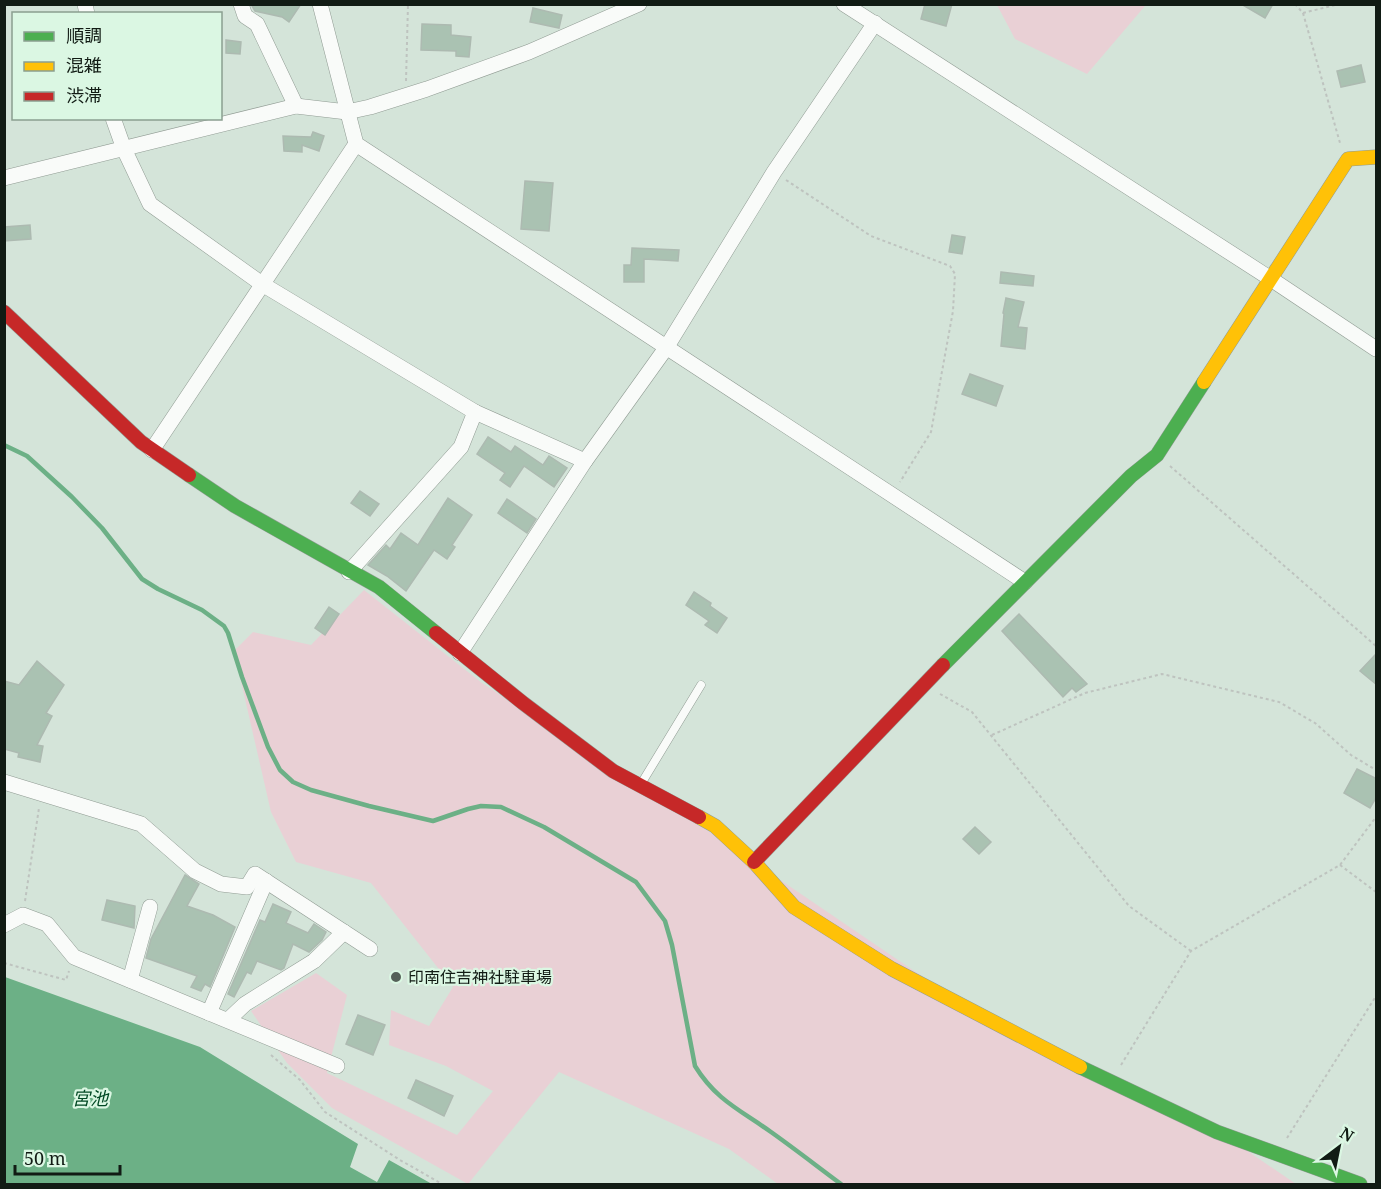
<svg xmlns="http://www.w3.org/2000/svg" width="1381" height="1189" viewBox="0 0 1381 1189" font-family="'Noto Serif','Noto Sans JP',serif">
<rect width="100%" height="100%" fill="#d4e4d9"/>
<g fill="#e9d0d5">
<path d="M997,5H1150L1145,6L1087,74L1015,39Z"/>
<path d="M364,590L482,683L695,822L1001,1030L1224,1135L1296,1184H778L729,1149L559,1072L468,1184L332,1108L287,1063L251,1011L316,973L347,995L327,1073L457,1135L493,1091L446,1066L389,1045L391,1010L429,1026L453,987L371,883L296,862L271,812L234,651L253,632L311,645Z"/>
</g>
<path fill="#6cb086" d="M5,977L200,1047L358,1144L350,1167L377,1182L389,1160L432,1184H5Z"/>
<g fill="none" stroke-linecap="round" stroke-linejoin="round">
<path stroke="#6cb086" stroke-width="4.5" d="M4,445L27,456L72,497L102,528L142,579L158,589L202,610L224,626L228,633L242,677L268,747L280,770L293,782L311,790L369,806L433,821L468,809L481,806L501,807L544,827L636,882L665,921L672,945L695,1066C716,1100 740,1110 771,1132C795,1149 818,1167 841,1184"/>
</g>
<g fill="#aac2b2" stroke="#adbab1" stroke-width="1.5">
<path d="M251,4H301L289,22L282,17L255,11Z"/>
<path d="M925,4H952L946,26L921,19Z"/>
<path d="M1241,4H1273L1265,18Z"/>
<path d="M533,8L562,15L559,28L530,22Z"/>
<path d="M422,24L451,25V35L471,37L469,57L456,56V51L421,50Z"/>
<path d="M226,40L241,42L240,54L226,53Z"/>
<path d="M1361,65L1365,82L1341,87L1337,71Z"/>
<path d="M313,132L324,136L319,151L302,145V152L284,151L283,136L311,137Z"/>
<path d="M525,181L553,183L549,231L521,229Z"/>
<path d="M30,225L31,239L4,241V227Z"/>
<path d="M952,235L965,237L962,254L949,252Z"/>
<path d="M632,248L679,250L678,261L644,259V282H624V265H631Z"/>
<path d="M1001,272L1034,276L1033,286L1000,283Z"/>
<path d="M1006,298L1024,302L1018,327L1027,328L1025,349L1001,346L1004,314L1003,313Z"/>
<path d="M970,374L1003,386L996,406L962,394Z"/>
<path d="M488,437L511,452L515,446L543,465L549,456L567,468L554,487L524,466L510,487L500,480L505,473L477,454Z"/>
<path d="M360,491L379,504L370,516L351,503Z"/>
<path d="M448,498L472,515L452,545L455,547L447,559L434,550L406,591L387,576L368,565L386,545L390,549L401,533L418,545Z"/>
<path d="M507,499L536,519L527,533L498,513Z"/>
<path d="M694,592L711,603L710,606L727,618L717,633L705,625L709,621L686,605Z"/>
<path d="M329,607L339,614L325,635L315,628Z"/>
<path d="M1019,614L1087,684L1076,692L1072,688L1063,697L1002,631Z"/>
<path d="M1377,653V685L1360,671Z"/>
<path d="M37,661L64,685L46,713L52,716L37,745L43,746L40,762L18,757L19,753L4,749V681L19,685Z"/>
<path d="M1357,769L1377,779V796L1370,808L1344,793Z"/>
<path d="M975,827L991,842L979,854L963,839Z"/>
<path d="M185,875L199,884L187,906L213,915L235,927L210,987L205,984L201,991L191,987L197,976L146,958L151,939Z"/>
<path d="M107,900L135,906L134,928L102,920Z"/>
<path d="M273,904L291,912L286,923L308,933L314,924L326,932L322,940L309,952L293,944L284,968L281,970L257,961L251,974L247,972L234,997L228,994L260,920L265,922Z"/>
<path d="M358,1015L385,1025L373,1055L346,1044Z"/>
<path d="M416,1080L453,1096L444,1116L408,1098Z"/>
</g>
<g fill="none" stroke-linecap="round" stroke-linejoin="round">
<g stroke="#919c94" stroke-width="9">
<path id="lane" d="M641,784L701,685"/>
</g>
<g stroke="#919c94" stroke-width="16">
<g id="street">
<path d="M85,4L87,14"/>
<path d="M241,4L245,16L257,24L296,106"/>
<path d="M320,4L356,144L1025,582"/>
<path d="M844,4L1271,279L1376,349"/>
<path d="M113,118L124,149L150,204L262,284L475,412L461,447L349,572"/>
<path d="M4,178L296,106L347,112L370,107L427,89L529,52L639,4"/>
<path d="M475,412L585,461"/>
<path d="M152,450L356,144"/>
<path d="M460,653L585,461L666,348L774,172L875,23"/>
<path d="M4,782L141,824L195,871L221,884L247,887L255,874L370,949"/>
<path d="M4,925L23,915L47,924L74,957L337,1066"/>
<path d="M130,980L150,907"/>
<path d="M209,1013L266,881"/>
<path d="M228,1020L245,1004L314,961L344,932"/>
</g>
</g>
<g stroke="#919c94" stroke-width="15">
<g id="fast">
<path d="M189,475L235,506L379,587L436,633"/>
<path d="M943,665L1131,476L1157,455L1204,382"/>
<path d="M1080,1067L1217,1132L1360,1184"/>
</g>
</g>
<g stroke="#919c94" stroke-width="15">
<g id="slow">
<path d="M1204,382L1348,159L1376,157"/>
<path d="M699,817L715,826L754,862L794,907L892,969L1080,1067"/>
</g>
</g>
<g stroke="#919c94" stroke-width="15">
<g id="jam">
<path d="M4,312L141,442L189,475"/>
<path d="M436,633L523,703L613,771L699,817"/>
<path d="M754,862L943,665"/>
</g>
</g>
<g stroke="#bec3bf" stroke-width="2" stroke-dasharray="3 3" stroke-linecap="butt">
<path d="M1295,4L1303,13L1339,4"/>
<path d="M1303,13L1340,143"/>
<path d="M406,81L408,4"/>
<path d="M786,180L871,236L950,266L955,274L953,311L931,432L900,482"/>
<path d="M1170,466L1376,646"/>
<path d="M940,694L972,712L1129,906L1191,951"/>
<path d="M992,735L1085,693L1162,674L1279,702L1315,723L1351,755L1376,770"/>
<path d="M1340,865L1376,892"/>
<path d="M25,901L39,808"/>
<path d="M4,963L66,980L69,971"/>
<path d="M271,1055L300,1080L325,1112L400,1160L442,1184"/>
<path d="M1121,1065L1191,951L1340,865L1376,817"/>
<path d="M1287,1138L1376,996"/>
</g>
<use href="#lane" stroke="#f9fbf9" stroke-width="8"/>
<use href="#street" stroke="#f9fbf9" stroke-width="15"/>
<use href="#fast" stroke="#4caf50" stroke-width="14"/>
<use href="#slow" stroke="#ffc107" stroke-width="14"/>
<use href="#jam" stroke="#c62828" stroke-width="14"/>
</g>
<circle fill="#556159" stroke="#dbf7e3" stroke-width="2" cx="396" cy="977" r="6"/>
<g text-anchor="middle" stroke-width="4.5" stroke-linejoin="round" paint-order="stroke">
<g font-size="16" fill="#111b14" stroke="#dbf7e3" text-anchor="start">
<text x="408" y="983">印南住吉神社駐車場</text>
</g>
<g font-size="18" font-style="italic" fill="#004823" stroke="#dbf7e3">
<text x="90" y="1105">宮池</text>
</g>
</g>
<rect width="1381" height="1189" fill="none" stroke="#111b14" stroke-width="12"/>
<rect x="12" y="12" width="210" height="108" fill="#dbf7e3" stroke="#8a9f90" stroke-width="1.5"/>
<rect x="24" y="32" width="30" height="9" fill="#4caf50" stroke="#8a9f90" stroke-width="1.5"/>
<text x="66" y="42" font-size="18" fill="#111b14">順調</text>
<rect x="24" y="62" width="30" height="9" fill="#ffc107" stroke="#8a9f90" stroke-width="1.5"/>
<text x="66" y="72" font-size="18" fill="#111b14">混雑</text>
<rect x="24" y="92" width="30" height="9" fill="#c62828" stroke="#8a9f90" stroke-width="1.5"/>
<text x="66" y="102" font-size="18" fill="#111b14">渋滞</text>
<g transform="translate(1339 1147) rotate(32)" stroke="#dbf7e3" stroke-width="4.5" paint-order="stroke">
<path d="M0-4.5L10 22L0 15L-10 22Z" fill="#111b14"/>
<text y="-9" font-size="16" font-weight="bold" text-anchor="middle" fill="#111b14">N</text>
</g>
<path d="M15 1165v9h105v-9" fill="none" stroke="#111b14" stroke-width="3"/>
<text x="24" y="1165" font-size="18" fill="#111b14" stroke="#dbf7e3" stroke-width="4.5" paint-order="stroke">50 m</text>
</svg>
